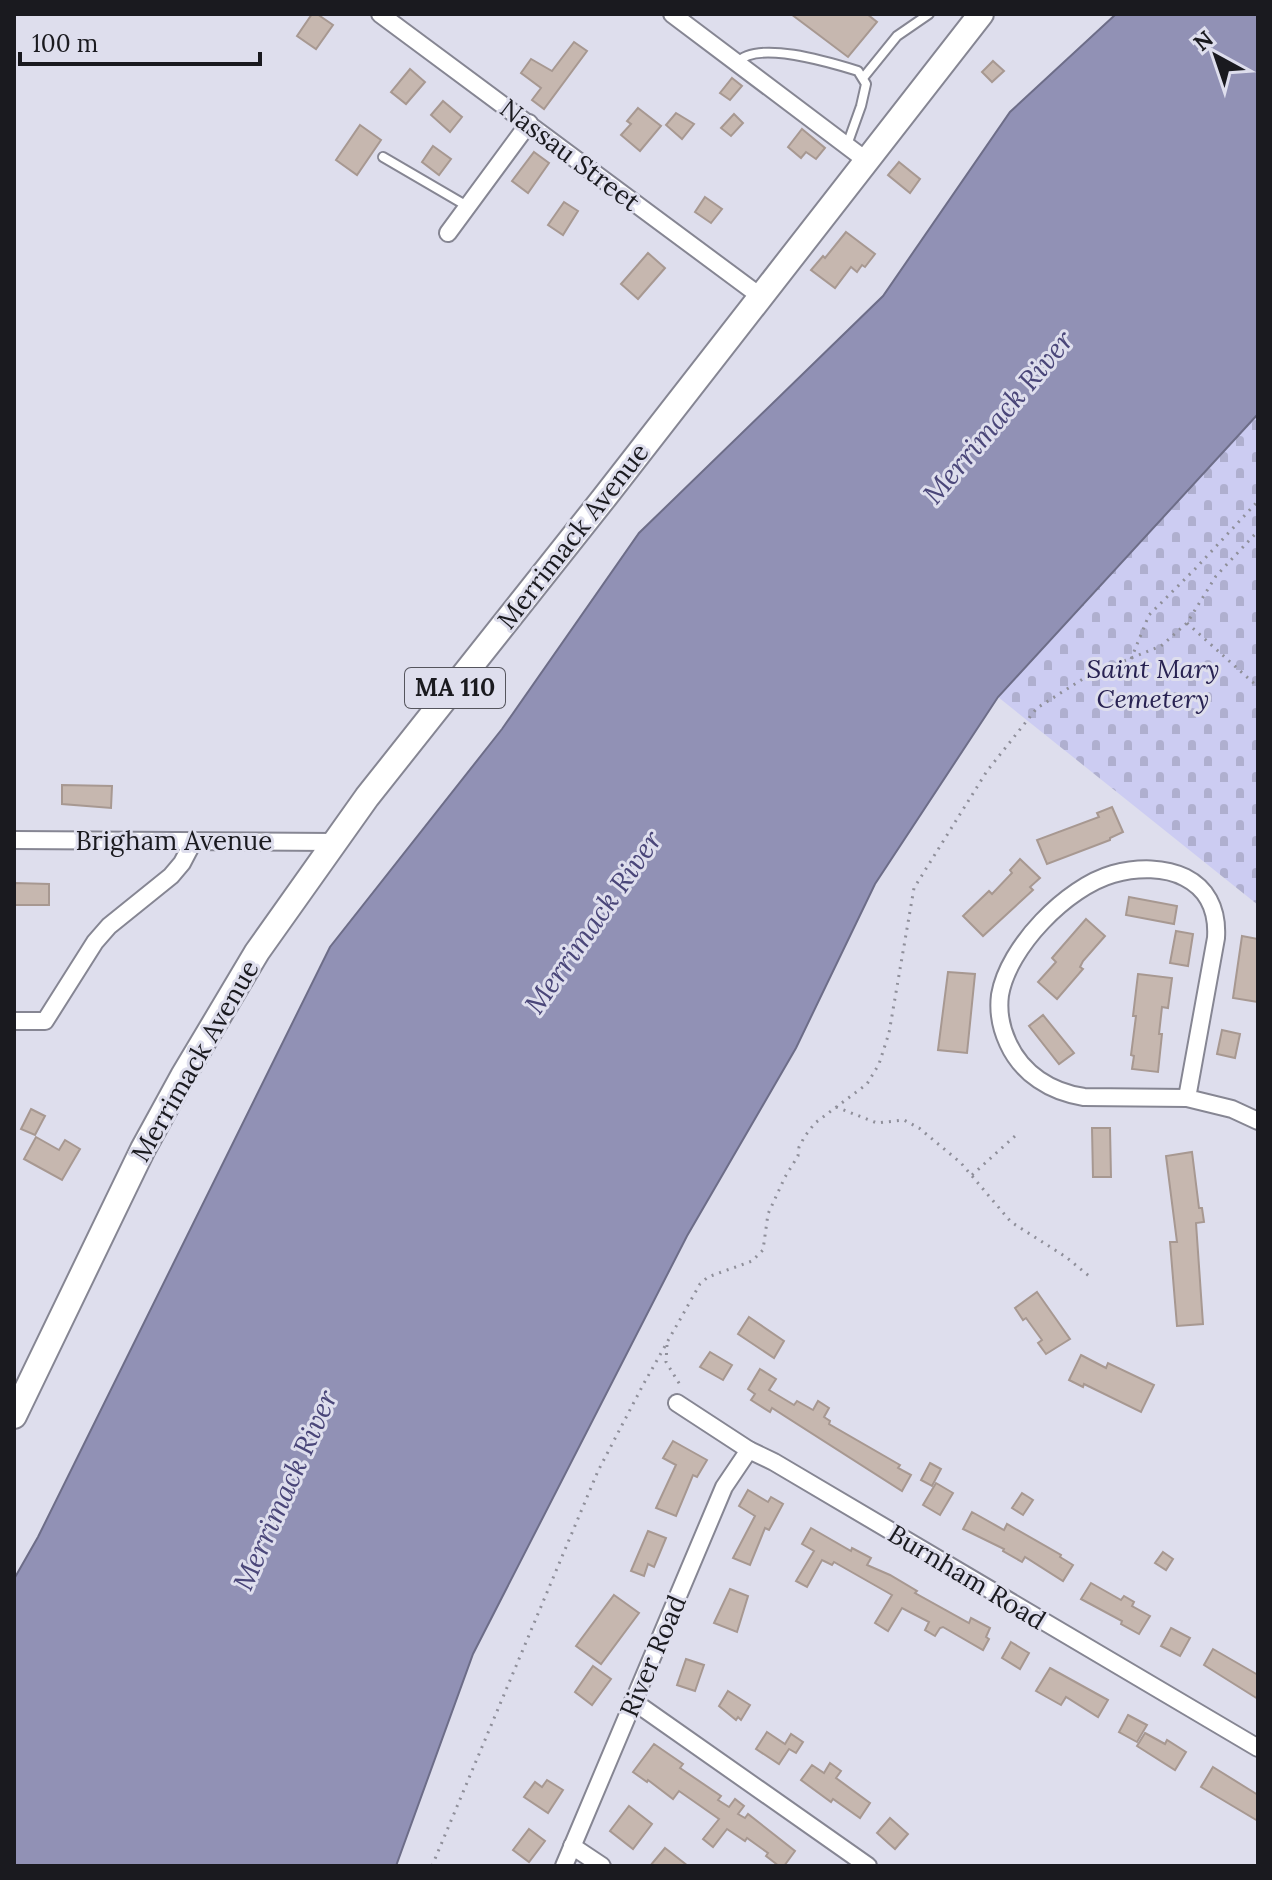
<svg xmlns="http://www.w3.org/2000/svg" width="1272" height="1880" viewBox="0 0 1272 1880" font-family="Lora,serif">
<defs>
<pattern id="cemetery-stones" width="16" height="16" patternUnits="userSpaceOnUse" patternTransform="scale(2)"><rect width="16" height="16" fill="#ccccf2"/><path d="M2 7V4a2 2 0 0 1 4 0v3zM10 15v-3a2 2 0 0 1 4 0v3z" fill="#afafcf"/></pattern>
</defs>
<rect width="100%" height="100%" fill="#dedeed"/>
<path fill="url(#cemetery-stones)" d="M1258,414V905L998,697Z"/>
<path fill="#9191b5" stroke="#6d6d88" stroke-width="2" d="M1116,14H1258V414L998,697L875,884L796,1048L687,1236L473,1654L396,1866H14V1579L38,1537L330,947L502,729L639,533L883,296L1010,112Z"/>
<g fill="#c6b7af" stroke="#a79891" stroke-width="2">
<path d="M312,14H317L333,25L316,49L297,36Z"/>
<path d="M791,14H867L877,22L848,57Z"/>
<path d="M574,42L587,51L544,109L532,100L541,88L521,73L531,59L552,71Z"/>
<path d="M993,61L1004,71L992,82L982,72Z"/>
<path d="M410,69L425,82L406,104L391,92Z"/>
<path d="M732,78L742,86L730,100L720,93Z"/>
<path d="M443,101L462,117L450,132L431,115Z"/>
<path d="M638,108L661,126L640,151L621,135L631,124L627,121Z"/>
<path d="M676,113L694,124L682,139L666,125Z"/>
<path d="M734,114L743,123L731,136L721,128Z"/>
<path d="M360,125L381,140L357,175L336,160Z"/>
<path d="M802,129L825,148L816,159L806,152L801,158L788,147Z"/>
<path d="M433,146L451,159L439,175L422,162Z"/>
<path d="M534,152L549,163L528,193L512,181Z"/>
<path d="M899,162L920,179L910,193L888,175Z"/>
<path d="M705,197L722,209L711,223L695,212Z"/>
<path d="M564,202L578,211L563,235L548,225Z"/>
<path d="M846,232L875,254L865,267L862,265L857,272L851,267L835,288L811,270L823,256L825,258Z"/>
<path d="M648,253L665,268L638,299L621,284Z"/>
<path d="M62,785L112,786L111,808L62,804Z"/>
<path d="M1112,807L1123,832L1110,838V840L1047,864L1037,840L1099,817L1097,813Z"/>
<path d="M1020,859L1040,878L1030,887L1033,890L983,936L963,916L989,891L992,894L1012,873L1010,870Z"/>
<path d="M14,883L49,884V905H14Z"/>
<path d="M1129,897L1177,906L1174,924L1126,915Z"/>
<path d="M1086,919L1105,936L1083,961L1080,967L1083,969L1057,999L1038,982L1056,962L1052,958Z"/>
<path d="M1176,931L1193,934L1188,966L1170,963Z"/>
<path d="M1242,936L1258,939V1002L1233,998Z"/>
<path d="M948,972L975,974L967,1053L938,1050Z"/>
<path d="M1138,974L1172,978L1168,1008L1162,1007L1159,1034H1162L1158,1072L1132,1069L1134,1056L1131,1055L1136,1016H1133Z"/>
<path d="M1043,1015L1074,1053L1059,1064L1029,1026Z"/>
<path d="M1222,1030L1240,1034L1235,1058L1217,1054Z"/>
<path d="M31,1109L45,1116L35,1135L21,1129Z"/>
<path d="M1092,1128H1110L1111,1177H1093Z"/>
<path d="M36,1137L59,1150L65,1140L80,1149L62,1180L24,1159Z"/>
<path d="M1192,1152L1199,1208H1202L1204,1222L1196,1223L1203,1324L1177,1326L1170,1242H1177L1166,1156Z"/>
<path d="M1037,1292L1070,1339L1046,1354L1038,1343L1042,1340L1026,1318L1023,1320L1015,1308Z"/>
<path d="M749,1317L784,1341L774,1358L738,1334Z"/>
<path d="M710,1352L732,1365L723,1380L700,1367Z"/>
<path d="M1081,1355L1106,1368L1108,1363L1154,1385L1141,1412L1084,1384L1083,1387L1069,1380Z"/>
<path d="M760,1369L776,1379L769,1390L794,1405L797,1401L813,1410L818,1401L829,1408L824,1417L830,1421L829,1424L900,1465L898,1468L911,1475L902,1491L772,1408L770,1412L751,1400L755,1394L748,1389Z"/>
<path d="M673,1441L707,1460L697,1477L693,1475L676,1516L656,1508L676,1465L663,1458Z"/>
<path d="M930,1463L941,1469L932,1486L921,1480Z"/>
<path d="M936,1483L953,1493L940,1515L923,1505Z"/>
<path d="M748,1490L768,1502L771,1497L783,1504L769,1530L765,1528L750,1565L733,1558L755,1516L739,1506Z"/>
<path d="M1022,1493L1033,1500L1023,1515L1012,1508Z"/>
<path d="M972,1512L1004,1530L1007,1524L1061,1555L1060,1557L1073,1565L1063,1581L1025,1557L1022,1562L1003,1551L1004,1549L963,1529Z"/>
<path d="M811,1528L851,1551L852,1548L871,1558L867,1565L890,1575L917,1591L915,1593L969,1623L971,1618L990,1628L986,1637L989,1639L983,1650L943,1627L940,1628L935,1636L925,1630L929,1622L902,1608L888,1631L875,1623L892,1595L834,1562L832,1565L822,1560L807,1587L796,1581L814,1551L802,1544Z"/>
<path d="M648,1531L666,1538L654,1567L648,1564L644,1576L631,1571Z"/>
<path d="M1163,1552L1173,1559L1166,1570L1155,1563Z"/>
<path d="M1091,1583L1121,1600L1124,1596L1134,1602L1132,1606L1150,1616L1139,1634L1121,1624L1122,1621L1081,1599Z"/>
<path d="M730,1589L748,1596L737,1632L714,1623Z"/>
<path d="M614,1595L639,1613L601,1664L576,1646Z"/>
<path d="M1171,1628L1190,1638L1180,1656L1161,1646Z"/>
<path d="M1011,1642L1029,1653L1020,1669L1002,1658Z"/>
<path d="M1213,1649L1258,1675V1699L1204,1665Z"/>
<path d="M686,1659L704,1665L695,1691L677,1685Z"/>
<path d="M593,1666L611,1679L592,1705L575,1692Z"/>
<path d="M1050,1668L1108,1700L1098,1717L1066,1697L1061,1705L1036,1691Z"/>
<path d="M728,1691L750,1705L741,1720L738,1717L736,1720L719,1706Z"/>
<path d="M1128,1715L1147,1725L1137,1742L1119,1732Z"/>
<path d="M767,1732L785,1744L791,1734L803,1742L796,1753L789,1749L779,1764L756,1749Z"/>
<path d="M1145,1733L1165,1744L1167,1740L1186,1752L1175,1770L1137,1746Z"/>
<path d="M654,1744L683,1764L680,1768L721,1796L718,1800L729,1807L735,1799L744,1806L738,1814L745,1818L748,1814L795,1851L784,1866H779L766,1856L768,1853L747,1838L745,1841L727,1829L713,1847L703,1839L719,1819L679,1791L673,1799L648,1780L647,1782L633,1772Z"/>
<path d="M830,1763L841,1771L836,1778L870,1803L860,1818L833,1799L831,1802L801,1780L812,1765L824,1773Z"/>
<path d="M1213,1767L1258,1795V1821L1201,1787Z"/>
<path d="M547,1780L563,1790L548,1813L524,1797L535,1782L542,1787Z"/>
<path d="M629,1806L652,1824L633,1849L610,1831Z"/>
<path d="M890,1818L908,1834L895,1849L877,1833Z"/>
<path d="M529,1829L545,1841L529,1862L513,1850Z"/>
<path d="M665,1848L688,1866H650Z"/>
</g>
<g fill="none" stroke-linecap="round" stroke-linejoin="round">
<g stroke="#868693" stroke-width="12">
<g id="service">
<path d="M737,63C756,39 832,63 858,71L866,84L861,106L847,145"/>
<path d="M863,78L897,36L929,14"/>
<path d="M383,157L467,206"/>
</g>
</g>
<g stroke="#868693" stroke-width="20">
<g id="minor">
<path d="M380,14L760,296"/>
<path d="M672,14L867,161"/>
<path d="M448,233L529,123"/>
<path d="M14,840L335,842"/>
<path d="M14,1021H45L95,942L109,926L171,876L182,863L193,842"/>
<path d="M1187,1098L1216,938C1220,876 1164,860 1113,874C1067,887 1008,947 1000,995C998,1011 1001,1028 1008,1043C1022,1074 1051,1092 1084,1097L1187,1098L1232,1109L1258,1121"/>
<path d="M677,1403L749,1450L774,1462L1258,1748"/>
<path d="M633,1701L868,1866"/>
<path d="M572,1846L602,1866"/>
<path d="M564,1866L724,1487L749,1450"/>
</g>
</g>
<g stroke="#868693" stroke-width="28">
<path id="primary" d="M14,1416L143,1149L183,1076L257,952L367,797L604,498L981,14"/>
</g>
<g stroke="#8f8f9a" stroke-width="3" stroke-dasharray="2 6" stroke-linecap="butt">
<path d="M1187,623L1258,687"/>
<path d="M1131,659L1149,615L1196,568L1258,501"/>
<path d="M836,1107L877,1123L904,1120L919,1128L961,1163L1011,1222L1066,1257L1089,1276"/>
<path d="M972,1175L1015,1136"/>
<path d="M667,1345L666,1362L682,1388"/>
<path d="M432,1866L598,1471L643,1385L700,1284L708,1277L752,1261L763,1250L768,1214L785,1177L798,1156L799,1147L805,1136L815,1123L867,1084L879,1064L889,1033L914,888L987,771L1037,708L1089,675L1161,646L1187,623L1216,576L1258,531"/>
</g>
<use href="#service" stroke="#fff" stroke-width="8"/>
<use href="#minor" stroke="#fff" stroke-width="16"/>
<use href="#primary" stroke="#fff" stroke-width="24"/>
</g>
<g text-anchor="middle" stroke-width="6" stroke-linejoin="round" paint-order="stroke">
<rect fill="#dedeed" stroke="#55555d" stroke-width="2" x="405" y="668" width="100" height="40" rx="6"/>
<g font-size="24" font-weight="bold" fill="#1a1a1f">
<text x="455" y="696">MA 110</text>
</g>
<g font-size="26" fill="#1a1a1f" stroke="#dedeed">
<text transform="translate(570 155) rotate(37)" y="9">Nassau Street</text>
<text transform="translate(573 536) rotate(-52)" y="9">Merrimack Avenue</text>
<text x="174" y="850">Brigham Avenue</text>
<text transform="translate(195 1061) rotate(-60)" y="9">Merrimack Avenue</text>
<text transform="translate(967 1577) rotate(31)" y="9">Burnham Road</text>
<text transform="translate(653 1656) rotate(-67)" y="9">River Road</text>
</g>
<g font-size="26" font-style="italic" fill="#282252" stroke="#dedeed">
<text x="1153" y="678">Saint Mary<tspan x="1153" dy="30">Cemetery</tspan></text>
</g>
<g font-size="28" font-style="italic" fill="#4a4679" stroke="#dedeed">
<text transform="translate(998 417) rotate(-50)" y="10">Merrimack River</text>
<text transform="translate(593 922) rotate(-55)" y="10">Merrimack River</text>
<text transform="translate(285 1490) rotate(-66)" y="10">Merrimack River</text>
</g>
</g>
<rect width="1272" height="1880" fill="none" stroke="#1a1a1f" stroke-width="32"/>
<g transform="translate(1216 56) rotate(320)" stroke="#dedeed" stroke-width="6" paint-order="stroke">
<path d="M0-6L14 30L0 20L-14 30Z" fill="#1a1a1f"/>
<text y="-12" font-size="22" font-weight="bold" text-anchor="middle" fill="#1a1a1f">N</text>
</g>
<path d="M20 52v12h240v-12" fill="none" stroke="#1a1a1f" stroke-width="4"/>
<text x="32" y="52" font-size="24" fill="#1a1a1f" stroke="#dedeed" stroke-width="6" paint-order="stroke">100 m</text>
</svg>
